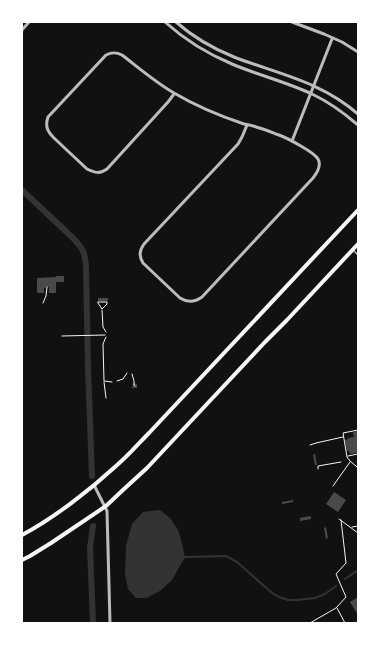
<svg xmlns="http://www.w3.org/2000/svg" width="380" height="645" viewBox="0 0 380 645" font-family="'Archivo Narrow',sans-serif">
<rect width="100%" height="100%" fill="#111"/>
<path fill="#333" d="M160,510L170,518L178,530L182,543L185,557L172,580L160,591L146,598H136L128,589L125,575L126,546L132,524L143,512Z"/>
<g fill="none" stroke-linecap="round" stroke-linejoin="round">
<g stroke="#333" stroke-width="2">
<path d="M185,557L226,556L237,562L272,593L279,597L288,600H297L315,598L325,594L336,586"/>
<path d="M345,579L358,570"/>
</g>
<g stroke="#333" stroke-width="6">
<path d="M22,190L73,238C83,249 85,252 86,266L88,368L92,476"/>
<path d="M93,623L90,548L93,526"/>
</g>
</g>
<g fill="#4a4a4a">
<path d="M56,276H64V282H56V293H49V287L44,288V293H37V278L56,277Z"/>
<rect x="98" y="298" width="10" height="3"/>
<path d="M133,383L137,384V388H132Z"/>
<path d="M358,431V453L350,454L349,451H347L345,440L348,439V438L354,437L353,432Z"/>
<path d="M315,454L317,465H315L313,455Z"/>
<path d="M334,492L346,500L338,512L326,504Z"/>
<path d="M293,500V502L282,504V502Z"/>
<path d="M311,516V519L300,521V518Z"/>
<path d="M326,527L328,538L326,539L324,528Z"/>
<path d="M358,597V615L350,602Z"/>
</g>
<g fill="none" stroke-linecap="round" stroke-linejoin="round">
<g stroke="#f5f5f5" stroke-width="1">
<path d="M98,302H107V304L102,309L98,303Z"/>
<path d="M43,303L46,296L47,287"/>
<path d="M102,310L103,327L106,332"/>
<path d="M62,336L105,335"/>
<path d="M106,337L103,344L104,381L112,382"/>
<path d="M132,374L134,381V385L135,386"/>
<path d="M117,381L123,379L127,373"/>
<path d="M104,382L106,398"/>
<path d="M310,445L316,443L343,437"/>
<path d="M348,456L358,454"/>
<path d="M357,467L350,461L347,457L343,433L358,430"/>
<path d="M318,469V466L341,462"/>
<path d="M333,486L350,462"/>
<path d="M339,519L358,533"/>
<path d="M352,527L358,526"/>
<path d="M337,608L345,623"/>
<path d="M310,623L336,608L346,597L336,574L346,563L341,520"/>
</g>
<path stroke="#bcbcbc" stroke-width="1.5" d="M354,251L358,255"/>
<g stroke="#bcbcbc" stroke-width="3">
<path d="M165,22C184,39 208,54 232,64C258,75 286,82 312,94C329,102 344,113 358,125"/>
<path d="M176,22C192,36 214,49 234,57C278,74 320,81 358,114"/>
<path d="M292,22L324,34L342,42L358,52"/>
<path d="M22,30L29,22"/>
<path d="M174,94L168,102L107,169C100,174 95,173 87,169L54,138C47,131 45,126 48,117L106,55C112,52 116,52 122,55C139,68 155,82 174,93C196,106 220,116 244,124C248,125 252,125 256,127C264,129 271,132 279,135C287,138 314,152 318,159C322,166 317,173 313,178L202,297C195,302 188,303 180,298L143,263C139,256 139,251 144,244L238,144L242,137L247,125"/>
<path d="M292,141L332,39"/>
<path d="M94,485L107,511L110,623"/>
</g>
<g stroke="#f5f5f5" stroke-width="4">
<path d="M22,535C54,518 90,490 116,466C128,456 138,444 149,433L358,210"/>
<path d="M22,560L30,556L51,543L106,506L124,489L147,468L265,342L287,320L358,244"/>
</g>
</g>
<rect width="380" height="645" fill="none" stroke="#ffffff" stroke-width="46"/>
</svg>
